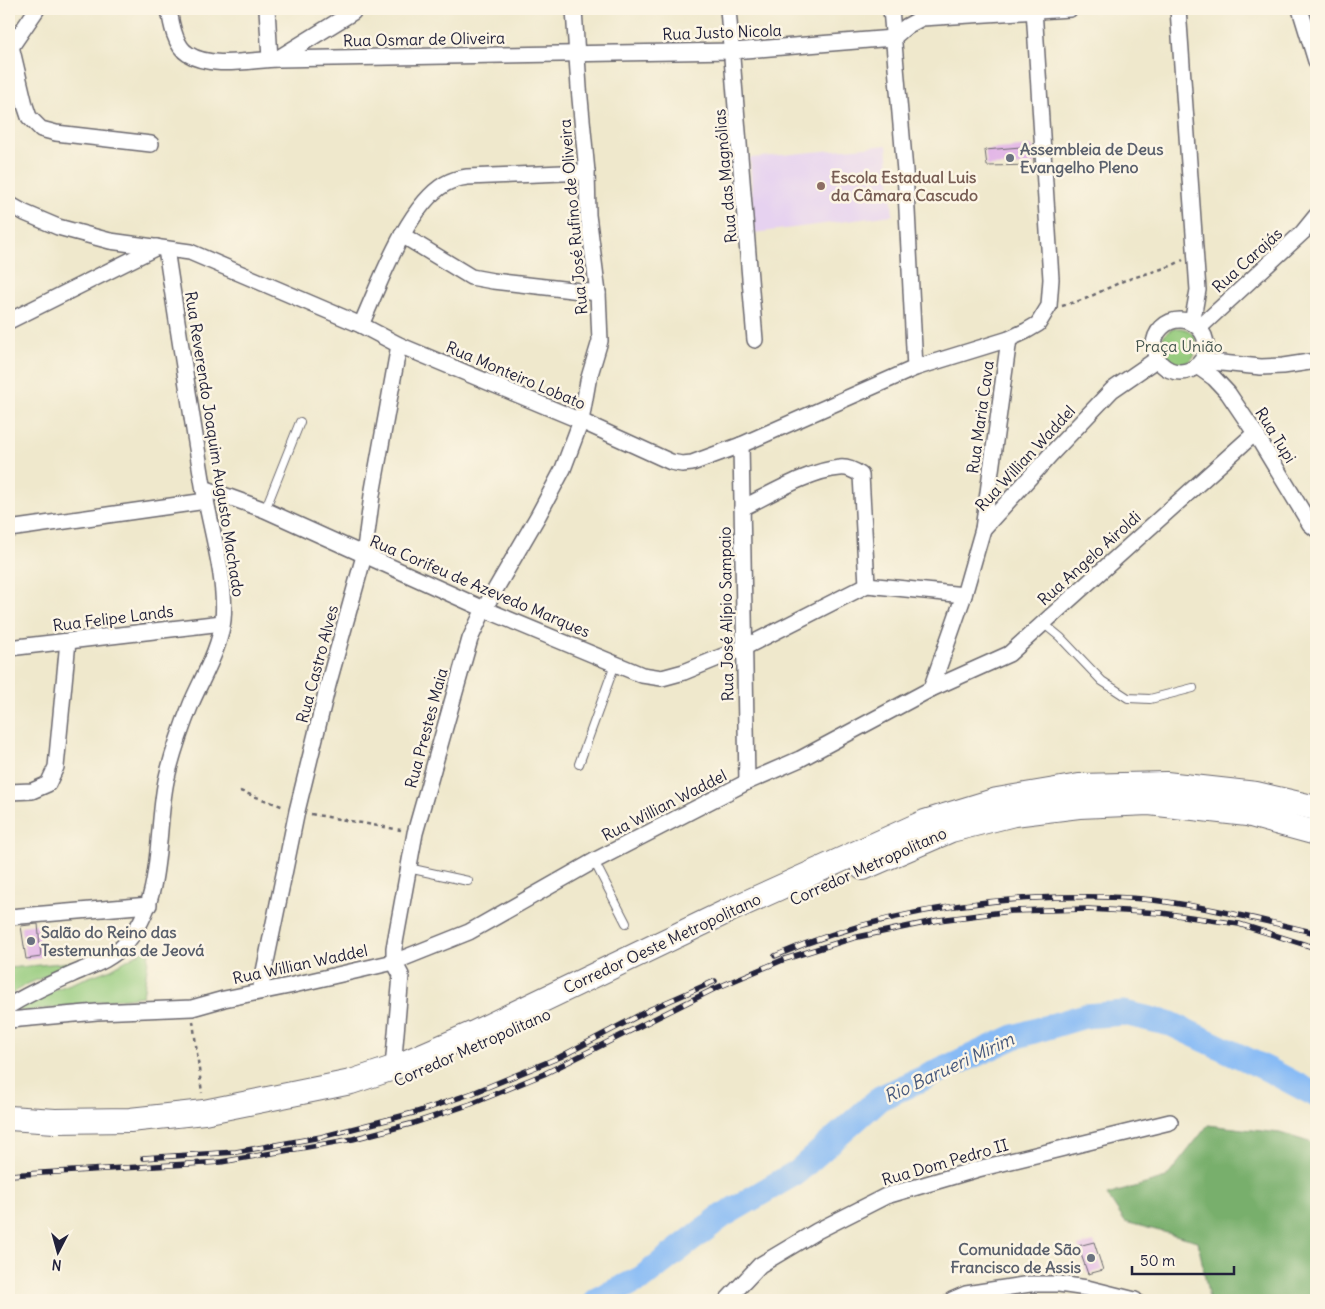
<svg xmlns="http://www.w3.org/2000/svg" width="1325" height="1309" viewBox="0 0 1325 1309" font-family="Delius,sans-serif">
<rect width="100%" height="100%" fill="#fcf5e5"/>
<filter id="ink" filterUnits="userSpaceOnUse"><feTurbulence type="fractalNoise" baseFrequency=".02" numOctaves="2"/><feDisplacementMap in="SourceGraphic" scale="10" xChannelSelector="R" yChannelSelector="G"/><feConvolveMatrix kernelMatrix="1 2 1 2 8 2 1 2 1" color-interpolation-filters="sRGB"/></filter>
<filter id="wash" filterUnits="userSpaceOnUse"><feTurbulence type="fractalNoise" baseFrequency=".0096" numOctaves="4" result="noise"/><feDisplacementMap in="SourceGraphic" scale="20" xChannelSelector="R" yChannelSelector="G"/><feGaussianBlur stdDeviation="1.12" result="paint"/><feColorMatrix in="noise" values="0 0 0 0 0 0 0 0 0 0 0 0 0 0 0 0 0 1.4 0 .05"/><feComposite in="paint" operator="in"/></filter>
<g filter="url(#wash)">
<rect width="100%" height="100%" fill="#efe8cc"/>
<path fill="#e6d2f0" d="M887,145L893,215L754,233L750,158Z"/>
<g fill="#95cb7d" stroke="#5c765c">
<circle cx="1179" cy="346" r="18"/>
<path d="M150,947L143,996L21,1012L18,1007L21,1002L111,969Z"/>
<path d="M81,961L25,985L9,996V968Z"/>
</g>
<path fill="#78af6c" stroke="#4d6854" d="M1208,1125L1280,1133L1316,1144V1300H1213L1209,1299L1198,1241L1125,1222L1107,1195L1166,1178Z"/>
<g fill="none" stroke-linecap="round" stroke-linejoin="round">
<path stroke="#88bbf5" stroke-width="25" d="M596,1300L642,1278L722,1216L797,1172L880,1098L1014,1037L1085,1016L1124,1013L1171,1024L1267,1069L1316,1095"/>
</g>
<g id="blocks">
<g fill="#deabe7">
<path d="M1033,146L1034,165L987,166L985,150Z"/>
<path d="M38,924L41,957L26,959L21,926Z"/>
<path d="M1094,1242L1103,1270L1088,1274L1078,1246Z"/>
</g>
</g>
</g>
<g filter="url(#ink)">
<use href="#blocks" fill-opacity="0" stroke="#6a676e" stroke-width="1"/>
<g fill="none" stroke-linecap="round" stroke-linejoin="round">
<g stroke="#6a676e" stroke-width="10">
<g id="service">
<path d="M265,510L300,422"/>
<path d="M1043,623L1060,637L1102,681L1128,698L1150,699L1193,688"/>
<path d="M579,764L615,664"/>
<path d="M594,861L626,923"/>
<path d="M408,868L468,881"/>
</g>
</g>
<g stroke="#6a676e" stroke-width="18">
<g id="minor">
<path d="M169,9C171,23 175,46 188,54C211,69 251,60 277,59L733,51L893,38L907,26L922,18L1070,9"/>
<path d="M267,9L270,59"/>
<path d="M728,9L755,340"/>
<path d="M891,9L905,171L915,368"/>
<path d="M1178,9L1198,290L1192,323"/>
<path d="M1300,9L1316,61"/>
<path d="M11,46L25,105L29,117L41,129L56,133L151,144"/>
<path d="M9,50L37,9"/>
<path d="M277,59L353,12L355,9"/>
<path d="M9,204L25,213L58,227L110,241L190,252L361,325L399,345L581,421L671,462L682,464L692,463L741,445L915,368L1009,339L1026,331L1038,324L1049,306L1051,279L1034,9"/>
<path d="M402,235L471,277L493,281L598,293"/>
<circle cx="1180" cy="346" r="26"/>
<path d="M9,321L157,247"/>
<path d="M361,325C379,285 407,206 445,184C452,180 459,178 467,177L587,172"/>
<path d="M1199,328L1303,232L1316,216"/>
<path d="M1202,361L1261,367L1283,366L1316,361"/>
<path d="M1197,366L1214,378L1228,393L1255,433L1310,524L1316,529"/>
<path d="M741,445L747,782"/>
<path d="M204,488L265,510L484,609L642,675L662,678L684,672L745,647L867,585L964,595"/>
<path d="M742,508C769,495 810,470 840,468C848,467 855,471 861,475L867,585"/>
<path d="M9,529L206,501"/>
<path d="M983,529L1052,453L1112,390L1157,359"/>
<path d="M9,648L222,623"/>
<path d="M931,689L1009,654L1255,433"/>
<path d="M9,792L32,791L48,784L56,767L68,641"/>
<path d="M9,917L149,905"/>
<path d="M260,991L297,811L328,685L364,556L372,495L399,345"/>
<path d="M9,1006C32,991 57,981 82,970C97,964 114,957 125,944C165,901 155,835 166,781C172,755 181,729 191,704C202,678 220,649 223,620C227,579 210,527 203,485C190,407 178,328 166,249"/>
<path d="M9,1020L97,1012L192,1008L224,999L289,986L394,962L469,932L594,861L747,782L800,759L931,689L964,595L983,529L1009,339"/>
<path d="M393,1068L401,975L394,962V948L415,833L470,639L484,609L538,516L563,469L581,421L588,381L600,341L598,293L588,215L587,172L579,88L574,9"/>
<path d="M727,1300L760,1265L817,1231L886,1196L978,1169L1170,1122"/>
<path d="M952,1300L966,1294L1030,1284H1059L1087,1288L1135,1300"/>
</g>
</g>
<g stroke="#6a676e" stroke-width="26">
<g id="primary">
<path d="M863,868L951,830L1014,814L1079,806L1149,803L1247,814L1316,833"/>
<path d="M9,1118L55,1121L130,1120L204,1112L351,1082L393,1068L474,1033L730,910L925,822L997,800L1079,786L1166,784L1256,794L1316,808"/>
</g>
</g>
<g stroke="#6a676e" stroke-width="2.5" stroke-dasharray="4 4" stroke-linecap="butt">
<path d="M1062,306L1085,299L1123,281L1171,266L1183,260"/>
<path d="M240,791L284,807"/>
<path d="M311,814L401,830"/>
<path d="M193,1021L202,1093"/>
</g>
<use href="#service" stroke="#fff" stroke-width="8"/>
<use href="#minor" stroke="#fff" stroke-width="15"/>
<use href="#primary" stroke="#fff" stroke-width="24"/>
<g stroke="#22223b" stroke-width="5.5">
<g id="rail">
<path d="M775,956C858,920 946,903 1036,898C1075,896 1114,896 1153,900C1208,907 1262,920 1316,933"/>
<path d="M143,1158L236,1152L321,1137L417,1112L473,1093L560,1057L651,1009L715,981"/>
<path d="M9,1175L221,1162L353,1139L414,1123L471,1104L544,1074L714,989L785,959L853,938L939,920L1011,911L1088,909L1162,913L1239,924L1316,948"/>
</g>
</g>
<use href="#rail" stroke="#fcf5e5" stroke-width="4" stroke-dasharray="11" stroke-linecap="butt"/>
</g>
</g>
<g fill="#6b7280" stroke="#fcf5e5" stroke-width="2">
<circle cx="1010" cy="158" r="5"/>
<circle cx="31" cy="941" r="5"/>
<circle cx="1091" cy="1258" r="5"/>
</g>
<circle fill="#8d6e63" stroke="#fcf5e5" stroke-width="2" cx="821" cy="186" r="5"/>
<g text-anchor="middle" stroke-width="5" stroke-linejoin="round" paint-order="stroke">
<g font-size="16" fill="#22223b" stroke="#fcf5e5">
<text transform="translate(722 32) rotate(-2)" y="6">Rua Justo Nicola</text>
<text transform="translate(424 39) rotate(-1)" y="6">Rua Osmar de Oliveira</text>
<text transform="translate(725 176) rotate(-95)" y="6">Rua das Magnólias</text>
<text transform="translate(573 217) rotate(-95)" y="6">Rua José Rufino de Oliveira</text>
<text transform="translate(1247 260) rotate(-42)" y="6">Rua Carajás</text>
<text transform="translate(516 375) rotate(23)" y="6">Rua Monteiro Lobato</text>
<text transform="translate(980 417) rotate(-82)" y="6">Rua Maria Cava</text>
<text transform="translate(1276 435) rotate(58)" y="6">Rua Tupi</text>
<text transform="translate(215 444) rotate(81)" y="6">Rua Reverendo Joaquim Augusto Machado</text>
<text transform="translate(1025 458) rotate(-47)" y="6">Rua Willian Waddel</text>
<text transform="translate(1089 558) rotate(-42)" y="6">Rua Angelo Airoldi</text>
<text transform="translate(480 586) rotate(23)" y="6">Rua Corifeu de Azevedo Marques</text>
<text transform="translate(726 614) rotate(-91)" y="6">Rua José Alípio Sampaio</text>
<text transform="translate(113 618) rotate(-7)" y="6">Rua Felipe Lands</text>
<text transform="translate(317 664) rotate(-75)" y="6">Rua Castro Alves</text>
<text transform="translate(426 728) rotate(-75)" y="6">Rua Prestes Maia</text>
<text transform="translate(664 805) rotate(-27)" y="6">Rua Willian Waddel</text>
<text transform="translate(868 866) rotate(-24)" y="6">Corredor Metropolitano</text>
<text transform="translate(662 943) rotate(-25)" y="6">Corredor Oeste Metropolitano</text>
<text transform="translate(300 964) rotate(-12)" y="6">Rua Willian Waddel</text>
<text transform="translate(472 1047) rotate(-24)" y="6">Corredor Metropolitano</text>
<text transform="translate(945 1162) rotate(-16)" y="6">Rua Dom Pedro II</text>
</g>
<g font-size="16" font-weight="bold" fill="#5b616d" stroke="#fcf5e5" text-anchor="start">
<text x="1020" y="155">Assembleia de Deus<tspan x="1020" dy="18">Evangelho Pleno</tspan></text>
<text x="41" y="938">Salão do Reino das<tspan x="41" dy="18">Testemunhas de Jeová</tspan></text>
<text x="1081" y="1255" text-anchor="end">Comunidade São<tspan x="1081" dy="18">Francisco de Assis</tspan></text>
</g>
<g font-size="16" font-weight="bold" fill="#785e54" stroke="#fcf5e5" text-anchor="start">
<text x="831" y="183">Escola Estadual Luis<tspan x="831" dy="18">da Câmara Cascudo</tspan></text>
</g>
<g font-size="16" fill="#44554f" stroke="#fcf5e5">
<text x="1179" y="352">Praça União</text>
</g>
<g font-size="18" font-style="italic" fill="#46587c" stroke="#fcf5e5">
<text transform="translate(949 1068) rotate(-25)" y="6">Rio Barueri Mirim</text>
</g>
</g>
<rect width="1325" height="1309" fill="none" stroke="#fcf5e5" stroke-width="30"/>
<g transform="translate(58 1252) rotate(186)" stroke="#fcf5e5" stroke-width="4" paint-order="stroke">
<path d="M0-4L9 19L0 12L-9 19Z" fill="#22223b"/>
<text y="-8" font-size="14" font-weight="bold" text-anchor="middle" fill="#22223b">N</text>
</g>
<path d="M1132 1266v8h102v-8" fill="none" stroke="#22223b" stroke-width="2.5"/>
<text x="1140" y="1266" font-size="15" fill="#22223b" stroke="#fcf5e5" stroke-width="4" paint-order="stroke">50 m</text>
</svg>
